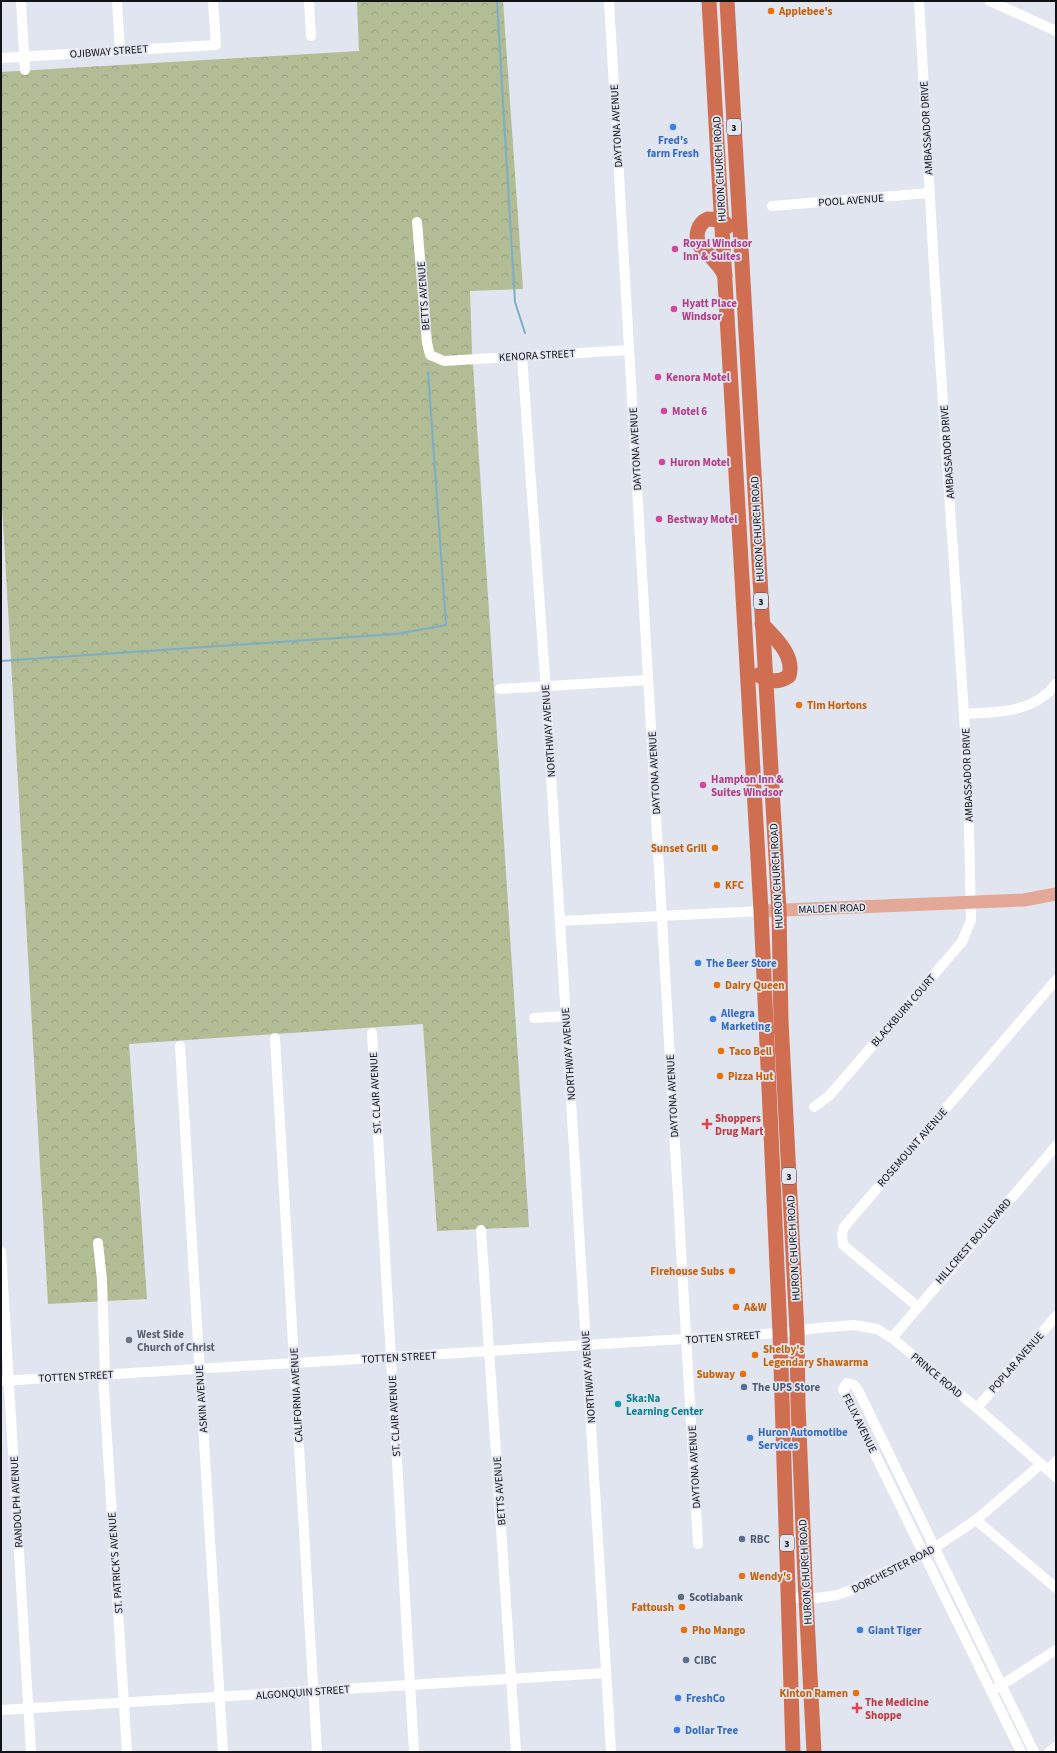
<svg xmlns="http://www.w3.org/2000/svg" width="1057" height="1753" viewBox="0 0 1057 1753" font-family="'Source Sans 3',sans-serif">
<defs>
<pattern id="forest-crowns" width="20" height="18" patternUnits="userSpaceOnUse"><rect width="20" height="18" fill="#b2bc95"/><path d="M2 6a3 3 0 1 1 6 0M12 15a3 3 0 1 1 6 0" fill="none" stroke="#98a180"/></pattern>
</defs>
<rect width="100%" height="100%" fill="#e0e5f0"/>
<path fill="url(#forest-crowns)" d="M357,1H503L523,289L470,291L472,350L529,1227L437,1231L423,1024L129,1044L147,1299L48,1304L1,487V72L359,51Z"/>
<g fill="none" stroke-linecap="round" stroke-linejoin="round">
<g stroke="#7daec8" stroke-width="2">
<path d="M497,1L515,302L525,333"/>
<path d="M1,661L396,634L446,625L428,372"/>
</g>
<g stroke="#fff" stroke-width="10">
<path d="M21,1L25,70"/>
<path d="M117,1L120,51"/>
<path d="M309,1L311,36"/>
<path d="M609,1L698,1544"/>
<path d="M990,1L1056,31"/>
<path d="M1,58L216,45L213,1"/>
<path d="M772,206L929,193"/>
<path d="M417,222L427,343L430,355L444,361L629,350"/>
<path d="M522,356L545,677L611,1752"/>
<path d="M500,689L648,680"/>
<path d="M964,714C998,712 1034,713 1056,684"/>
<path d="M560,921L761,911"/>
<path d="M534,1018L566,1016"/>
<path d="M372,1033L414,1752"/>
<path d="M275,1038L317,1752"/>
<path d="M180,1046L223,1752"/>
<path d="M814,1107L829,1096L962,942L971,920L968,781L964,714L934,269L919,1"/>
<path d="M481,1230L516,1752"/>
<path d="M98,1243L102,1280L105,1374"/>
<path d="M1,1252L31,1752"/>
<path d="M917,1306L843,1245L842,1234L844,1227L1056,980"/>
<path d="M892,1338L1056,1146"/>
<path d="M103,1375L127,1752"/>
<path d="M1,1381L780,1333L818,1328L854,1325L877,1329L892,1338L977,1408L1056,1477"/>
<path d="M977,1408L1056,1316"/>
<path d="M1048,1470L1056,1461"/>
<path d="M976,1520L1056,1588"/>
<path d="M788,1598H817L837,1595L854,1589L881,1574L925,1554L976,1520L1041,1464"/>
<path d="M997,1688L1056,1650"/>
<path d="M1,1710L606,1673"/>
<path d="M1021,1752L845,1393L843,1389L847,1383L854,1385L858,1390L1034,1752"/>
<path d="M1049,1752L1056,1747"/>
</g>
<path stroke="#e3a897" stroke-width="13" d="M761,911L1024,900L1056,894"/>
<g stroke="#d06e52" stroke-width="15">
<path d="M709,1L761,911L780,1333L793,1752"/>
<path d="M727,1L779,910L781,1021L797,1332L798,1404L805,1579L814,1752"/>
<path d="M725,275C721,268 716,262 711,257C708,253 702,250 700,246C694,236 698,223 708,219L722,220L728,226"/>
<path d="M758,675C770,681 777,684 789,676C795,655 775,638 762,624"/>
</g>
</g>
<g fill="#e8710a" stroke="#e0e5f0" stroke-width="1.5">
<circle cx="771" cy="11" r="4"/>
<circle cx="799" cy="705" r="4"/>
<circle cx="715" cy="848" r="4"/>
<circle cx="717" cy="885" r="4"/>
<circle cx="717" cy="985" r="4"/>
<circle cx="721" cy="1051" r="4"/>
<circle cx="720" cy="1076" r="4"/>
<circle cx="732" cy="1271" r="4"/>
<circle cx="736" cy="1307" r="4"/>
<circle cx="755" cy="1355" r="4"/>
<circle cx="743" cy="1374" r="4"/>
<circle cx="742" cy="1576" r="4"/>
<circle cx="682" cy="1607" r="4"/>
<circle cx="684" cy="1630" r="4"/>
<circle cx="856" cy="1693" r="4"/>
</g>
<g fill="#3f7fe0" stroke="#e0e5f0" stroke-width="1.5">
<circle cx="673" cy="127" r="4"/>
<circle cx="698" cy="963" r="4"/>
<circle cx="713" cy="1019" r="4"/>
<circle cx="750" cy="1438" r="4"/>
<circle cx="860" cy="1630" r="4"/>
<circle cx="678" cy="1698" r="4"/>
<circle cx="677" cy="1730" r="4"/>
</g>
<g fill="#d1479c" stroke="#e0e5f0" stroke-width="1.5">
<circle cx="675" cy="249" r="4"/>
<circle cx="674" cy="309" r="4"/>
<circle cx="658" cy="377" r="4"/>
<circle cx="664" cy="411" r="4"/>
<circle cx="662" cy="462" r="4"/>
<circle cx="659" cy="519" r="4"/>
<circle cx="703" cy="785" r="4"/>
</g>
<g fill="#e0444e" stroke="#e0e5f0" stroke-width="1.5">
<path d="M705 1118h4v4h4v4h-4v4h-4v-4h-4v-4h4z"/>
<path d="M855 1702h4v4h4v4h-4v4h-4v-4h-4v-4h4z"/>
</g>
<circle fill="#6b7280" stroke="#e0e5f0" stroke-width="1.5" cx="129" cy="1340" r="4"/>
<g fill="#5c6f8a" stroke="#e0e5f0" stroke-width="1.5">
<circle cx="744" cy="1387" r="4"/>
<circle cx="742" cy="1539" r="4"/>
<circle cx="681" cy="1597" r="4"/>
<circle cx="686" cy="1660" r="4"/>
</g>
<circle fill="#0f9aa8" stroke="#e0e5f0" stroke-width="1.5" cx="618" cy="1404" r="4"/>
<g text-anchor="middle" stroke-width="3.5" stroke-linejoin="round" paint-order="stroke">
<g fill="#e0e5f0" stroke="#4f5258" stroke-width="1">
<rect x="727" y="119" width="14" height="16" rx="3"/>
<rect x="754" y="593" width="14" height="16" rx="3"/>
<rect x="782" y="1168" width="14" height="16" rx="3"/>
<rect x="780" y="1535" width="14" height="16" rx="3"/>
</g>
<g font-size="10" font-weight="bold" fill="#111317">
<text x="734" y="131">3</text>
<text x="761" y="605">3</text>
<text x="789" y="1180">3</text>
<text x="787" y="1547">3</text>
</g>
<g font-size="11" font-weight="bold" fill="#c56008" stroke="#e0e5f0" text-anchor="start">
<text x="779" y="15">Applebee's</text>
<text x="807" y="709">Tim Hortons</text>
<text x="707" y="852" text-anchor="end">Sunset Grill</text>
<text x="725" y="889">KFC</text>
<text x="725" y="989">Dairy Queen</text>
<text x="729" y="1055">Taco Bell</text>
<text x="728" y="1080">Pizza Hut</text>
<text x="724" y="1275" text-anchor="end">Firehouse Subs</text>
<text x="744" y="1311">A&amp;W</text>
<text x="763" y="1353">Shelby's<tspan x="763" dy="13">Legendary Shawarma</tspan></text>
<text x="735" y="1378" text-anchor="end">Subway</text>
<text x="750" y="1580">Wendy's</text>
<text x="674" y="1611" text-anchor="end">Fattoush</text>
<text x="692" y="1634">Pho Mango</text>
<text x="848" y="1697" text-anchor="end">Kinton Ramen</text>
</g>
<g font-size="11" fill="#111317" stroke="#e0e5f0">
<text transform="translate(109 51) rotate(-4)" y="4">OJIBWAY STREET</text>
<text transform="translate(616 126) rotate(-93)" y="4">DAYTONA AVENUE</text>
<text transform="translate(926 128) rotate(-93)" y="4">AMBASSADOR DRIVE</text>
<text transform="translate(719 169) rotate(-93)" y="4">HURON CHURCH ROAD</text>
<text transform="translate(851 200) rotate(-4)" y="4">POOL AVENUE</text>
<text transform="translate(423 296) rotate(-94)" y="4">BETTS AVENUE</text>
<text transform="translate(537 355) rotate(-3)" y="4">KENORA STREET</text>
<text transform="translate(635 449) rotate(-93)" y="4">DAYTONA AVENUE</text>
<text transform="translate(947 452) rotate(-94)" y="4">AMBASSADOR DRIVE</text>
<text transform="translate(757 529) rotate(-93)" y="4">HURON CHURCH ROAD</text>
<text transform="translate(548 731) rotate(-94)" y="4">NORTHWAY AVENUE</text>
<text transform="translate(654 773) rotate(-93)" y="4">DAYTONA AVENUE</text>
<text transform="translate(967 775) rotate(-92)" y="4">AMBASSADOR DRIVE</text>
<text transform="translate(776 876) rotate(-93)" y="4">HURON CHURCH ROAD</text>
<text transform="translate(832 908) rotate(-2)" y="4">MALDEN ROAD</text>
<text transform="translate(903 1010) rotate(-49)" y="4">BLACKBURN COURT</text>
<text transform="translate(568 1054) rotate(-94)" y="4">NORTHWAY AVENUE</text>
<text transform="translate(375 1093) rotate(-93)" y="4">ST. CLAIR AVENUE</text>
<text transform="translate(672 1096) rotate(-93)" y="4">DAYTONA AVENUE</text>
<text transform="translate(912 1147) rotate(-49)" y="4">ROSEMOUNT AVENUE</text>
<text transform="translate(973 1241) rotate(-49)" y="4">HILLCREST BOULEVARD</text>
<text transform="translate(793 1248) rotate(-93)" y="4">HURON CHURCH ROAD</text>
<text transform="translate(723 1337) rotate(-4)" y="4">TOTTEN STREET</text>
<text transform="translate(399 1357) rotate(-3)" y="4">TOTTEN STREET</text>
<text transform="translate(1016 1362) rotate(-49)" y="4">POPLAR AVENUE</text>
<text transform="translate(937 1375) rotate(40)" y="4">PRINCE ROAD</text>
<text transform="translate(76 1376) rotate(-3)" y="4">TOTTEN STREET</text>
<text transform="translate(588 1377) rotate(-94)" y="4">NORTHWAY AVENUE</text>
<text transform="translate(296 1395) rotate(-93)" y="4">CALIFORNIA AVENUE</text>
<text transform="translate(201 1399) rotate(-94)" y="4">ASKIN AVENUE</text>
<text transform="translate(394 1416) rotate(-93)" y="4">ST. CLAIR AVENUE</text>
<text transform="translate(860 1423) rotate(64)" y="4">FELIX AVENUE</text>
<text transform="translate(694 1467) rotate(-93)" y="4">DAYTONA AVENUE</text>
<text transform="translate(499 1491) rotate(-94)" y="4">BETTS AVENUE</text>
<text transform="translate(16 1502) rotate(-93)" y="4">RANDOLPH AVENUE</text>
<text transform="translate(115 1563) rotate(-94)" y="4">ST. PATRICK'S AVENUE</text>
<text transform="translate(893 1569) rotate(-27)" y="4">DORCHESTER ROAD</text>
<text transform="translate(805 1572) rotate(-93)" y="4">HURON CHURCH ROAD</text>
<text transform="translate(303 1692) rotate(-4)" y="4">ALGONQUIN STREET</text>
</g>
<g font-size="11" font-weight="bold" fill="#366cbe" stroke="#e0e5f0" text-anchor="start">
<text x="673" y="144" text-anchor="middle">Fred's<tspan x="673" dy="13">farm Fresh</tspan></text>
<text x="706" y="967">The Beer Store</text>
<text x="721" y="1017">Allegra<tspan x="721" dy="13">Marketing</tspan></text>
<text x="758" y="1436">Huron Automotibe<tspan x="758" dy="13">Services</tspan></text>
<text x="868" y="1634">Giant Tiger</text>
<text x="686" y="1702">FreshCo</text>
<text x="685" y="1734">Dollar Tree</text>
</g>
<g font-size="11" font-weight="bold" fill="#b23c85" stroke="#e0e5f0" text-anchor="start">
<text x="683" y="247">Royal Windsor<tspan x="683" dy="13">Inn &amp; Suites</tspan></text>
<text x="682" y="307">Hyatt Place<tspan x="682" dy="13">Windsor</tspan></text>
<text x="666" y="381">Kenora Motel</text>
<text x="672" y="415">Motel 6</text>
<text x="670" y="466">Huron Motel</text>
<text x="667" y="523">Bestway Motel</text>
<text x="711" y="783">Hampton Inn &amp;<tspan x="711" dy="13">Suites Windsor</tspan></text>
</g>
<g font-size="11" font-weight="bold" fill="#be3a42" stroke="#e0e5f0" text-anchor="start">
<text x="715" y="1122">Shoppers<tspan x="715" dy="13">Drug Mart</tspan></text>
<text x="865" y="1706">The Medicine<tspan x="865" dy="13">Shoppe</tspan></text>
</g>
<g font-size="11" font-weight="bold" fill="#5b616d" stroke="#e0e5f0" text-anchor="start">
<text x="137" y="1338">West Side<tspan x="137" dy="13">Church of Christ</tspan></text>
</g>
<g font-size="11" font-weight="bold" fill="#4e5e75" stroke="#e0e5f0" text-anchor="start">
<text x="752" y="1391">The UPS Store</text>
<text x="750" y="1543">RBC</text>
<text x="689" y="1601">Scotiabank</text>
<text x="694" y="1664">CIBC</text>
</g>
<g font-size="11" font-weight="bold" fill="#0d838f" stroke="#e0e5f0" text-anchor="start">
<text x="626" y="1402">Ska:Na<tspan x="626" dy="13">Learning Center</tspan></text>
</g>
</g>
<rect width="1057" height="1753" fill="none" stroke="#111317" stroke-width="4"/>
</svg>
